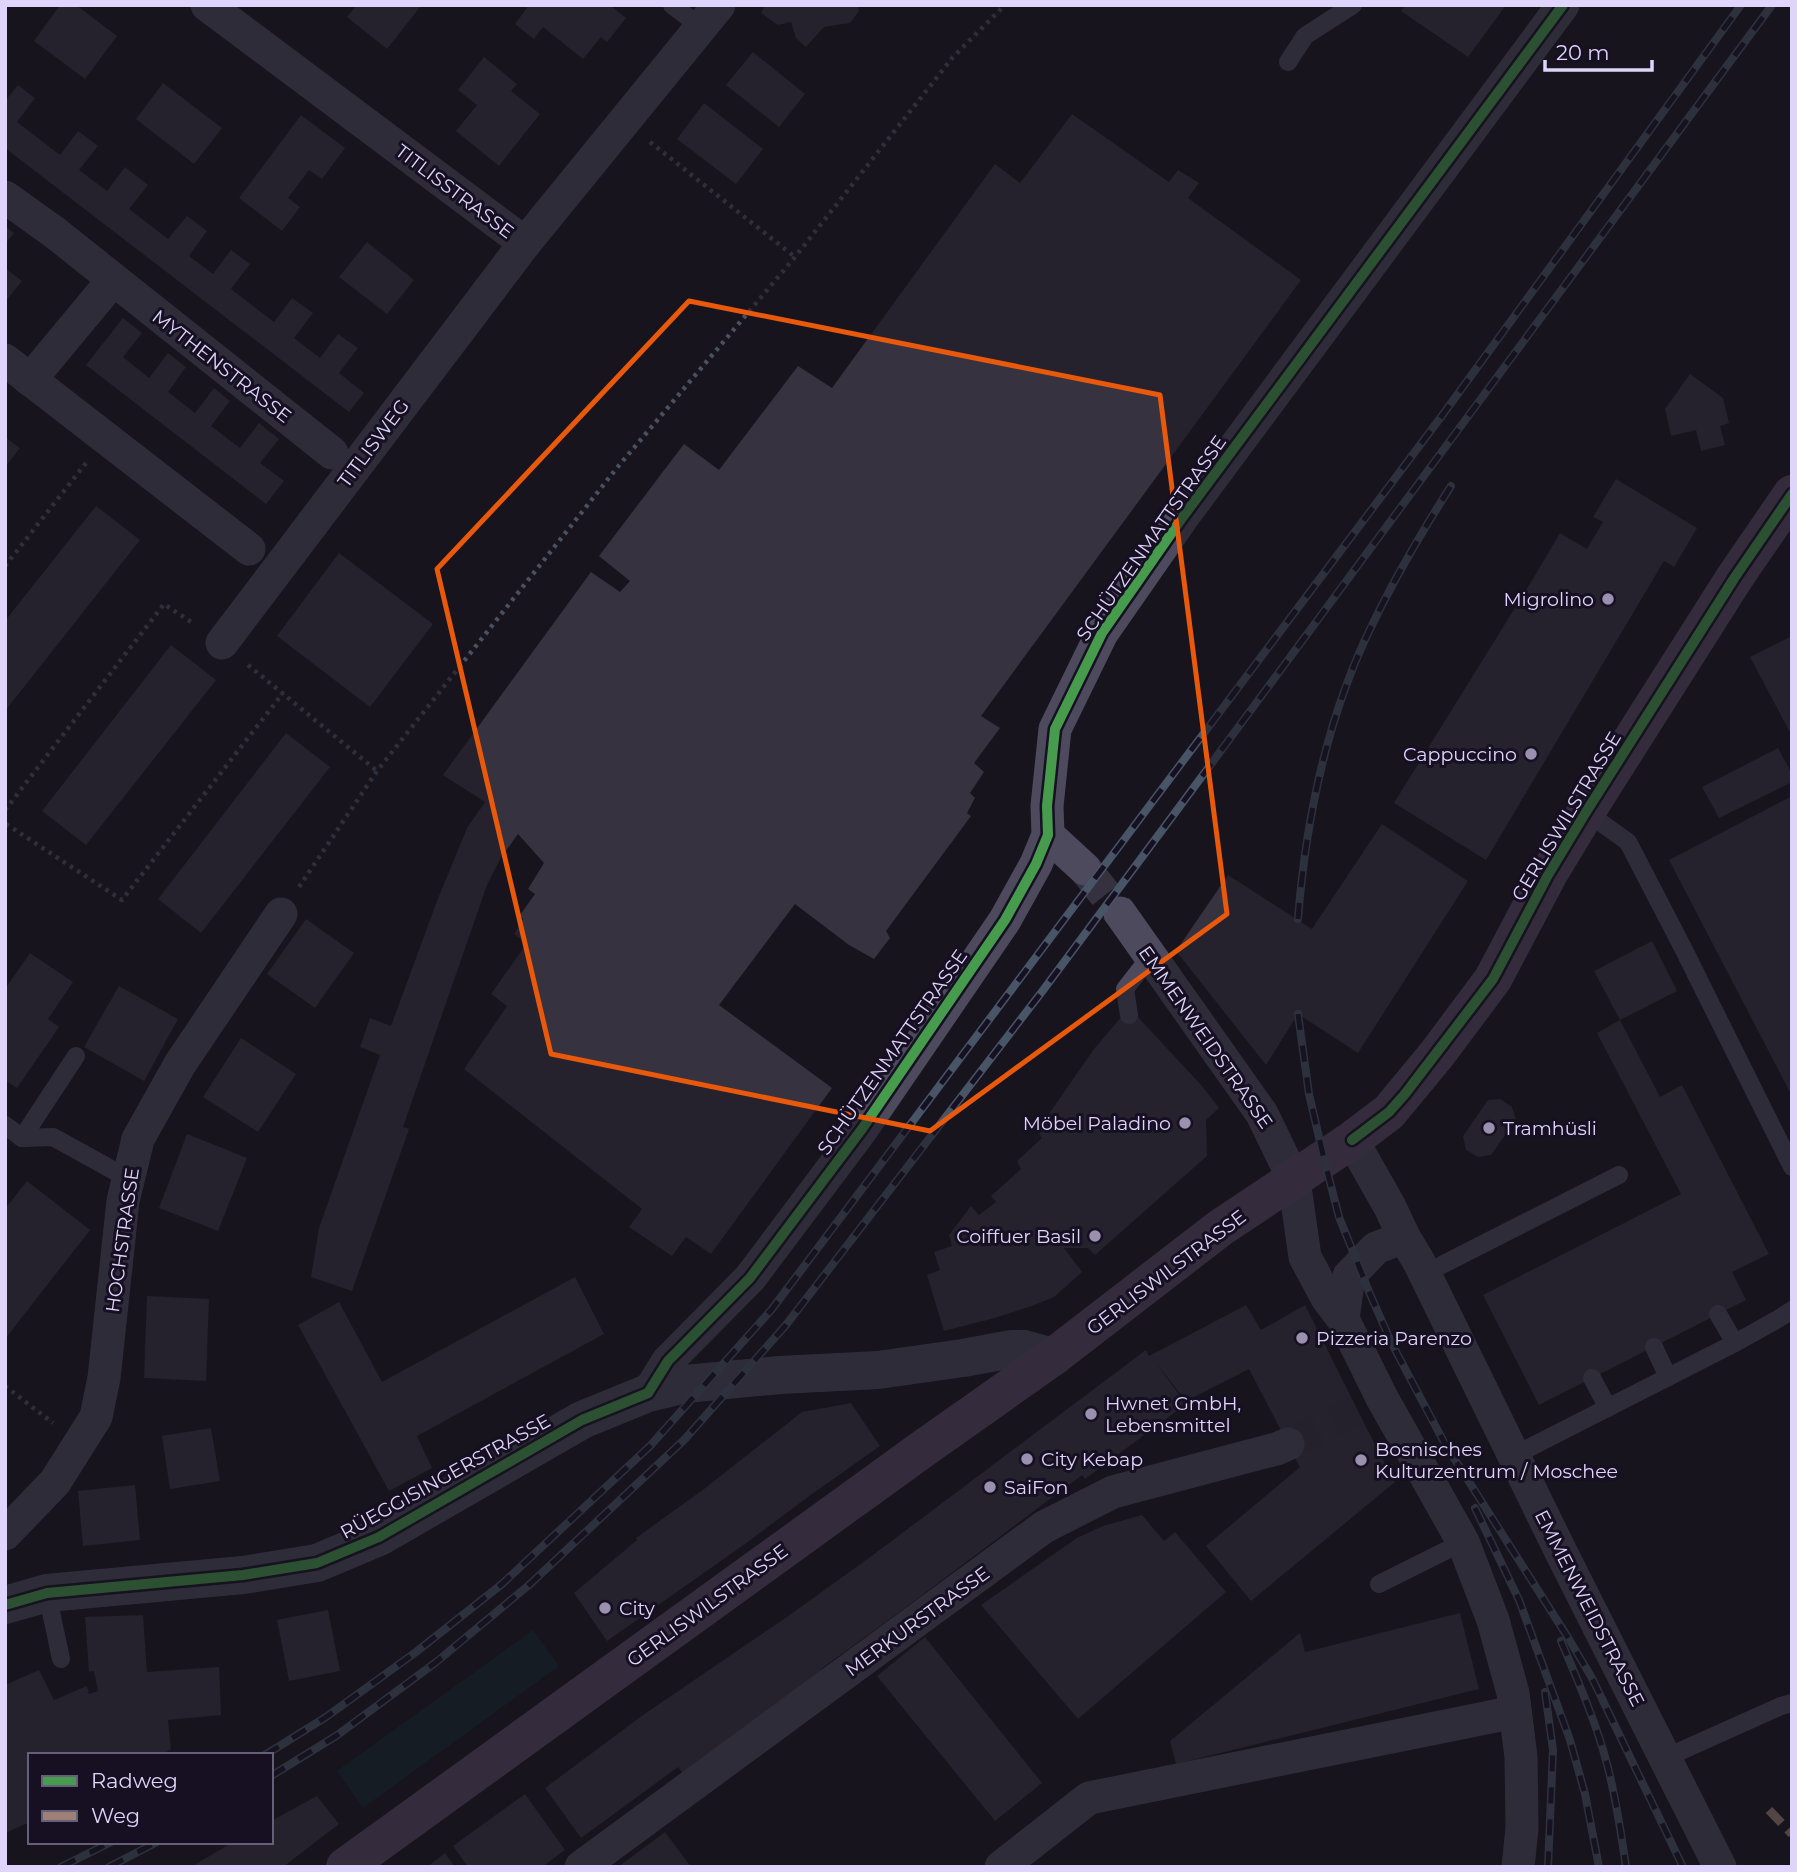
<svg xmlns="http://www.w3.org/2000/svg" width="1797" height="1872" viewBox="0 0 1797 1872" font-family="Montserrat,sans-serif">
<rect width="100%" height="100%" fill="#17141e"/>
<path fill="#14262a" d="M533,1630L559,1666L363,1808L337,1771Z"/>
<g fill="#373240">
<path d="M60,5H76L117,36L85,79L34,41Z"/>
<path d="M352,5H417L420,7L387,49L347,17L355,7Z"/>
<path d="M529,5H610L626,18L607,42L601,37L583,59L543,27L534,39L515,24Z"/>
<path d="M765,5H858L859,11L850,23L824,27L806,47L796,38L791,22L778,25L761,13Z"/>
<path d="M1405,5H1506L1468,57L1401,11Z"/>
<path d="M753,52L805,94L779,127L726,85Z"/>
<path d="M484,57L517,84L511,91L540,114L499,166L456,131L477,105L458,90Z"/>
<path d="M163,83L222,128L194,164L136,119Z"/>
<path d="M18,85L35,98L17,122L60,155L78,131L98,146L79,170L107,191L125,167L148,185L129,209L168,239L187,216L207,231L189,256L213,274L231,250L250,264L231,289L274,322L292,298L313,313L294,338L320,358L338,334L358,348L339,373L364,393L349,412L5,148V101Z"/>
<path d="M704,103L763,149L736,184L677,139Z"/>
<path d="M1072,114L1169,182L1178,170L1199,183L1188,198L1301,280L981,716L1000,728L974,763L984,772L970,793L975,798L967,813L971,816L886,931L890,938L874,959L849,945L795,904L719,1005L832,1088L711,1254L686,1237L672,1256L629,1227L642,1209L464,1069L507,1006L491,994L527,943L514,934L523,919L520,915L535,894L528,889L544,863L518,834L500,859L487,885L403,1127L409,1129L352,1291L311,1277L319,1228L380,1055L360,1047L370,1018L391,1026L437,901L467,828L485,802L443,775L591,572L620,592L630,581L599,556L684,444L719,470L798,366L832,388L995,164L1020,183Z"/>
<path d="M301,115L345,148L322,179L309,170L288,198L300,207L282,231L239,198Z"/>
<path d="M5,226L14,233L5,244Z"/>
<path d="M367,242L414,280L387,314L339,277Z"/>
<path d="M5,268L22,281L5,302Z"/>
<path d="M123,318L142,333L123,357L149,378L168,353L186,367L168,392L195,413L214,388L230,401L211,426L240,448L259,423L279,439L260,463L284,481L266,504L86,365Z"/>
<path d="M1690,374L1723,398L1729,423L1720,426L1725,445L1701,451L1696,430L1671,436L1665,409Z"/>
<path d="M5,437L20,448L5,467Z"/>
<path d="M1616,479L1697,528L1674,567L1664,561L1486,860L1394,803L1534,577L1560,533L1587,549L1603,522L1593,517Z"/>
<path d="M96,506L140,540L5,711V621Z"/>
<path d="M339,553L433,624L370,707L277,636Z"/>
<path d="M1792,636V736L1750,657Z"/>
<path d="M171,645L216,680L86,845L42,811Z"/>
<path d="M286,733L330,767L201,933L158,899Z"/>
<path d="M1778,748L1792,774V782L1719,818L1702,787Z"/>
<path d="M1792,796V1096L1669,860Z"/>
<path d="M1382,824L1468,881L1358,1053L1298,1014L1266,1065L1176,951L1228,875L1312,929Z"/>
<path d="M306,919L354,953L315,1008L267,974Z"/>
<path d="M1652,941L1677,991L1620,1020L1594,971Z"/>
<path d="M30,953L73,982L48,1019L59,1027L17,1088L5,1080V989Z"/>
<path d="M119,986L178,1019L144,1081L84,1047Z"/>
<path d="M1123,1015H1136L1202,1086L1219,1108L1206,1120L1207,1156L1095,1255L1088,1248H1064L1082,1272L1054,1297L1032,1306L991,1319L944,1331L927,1275L940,1270L934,1252L952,1246L949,1235L971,1206L979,1215L996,1202L991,1196L1021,1169L1017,1161L1042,1138L1037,1131L1094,1049Z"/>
<path d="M1620,1020L1660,1097L1682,1085L1769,1254L1732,1272L1746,1300L1539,1405L1483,1295L1681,1194L1597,1033Z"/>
<path d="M241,1038L296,1074L258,1132L203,1097Z"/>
<path d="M1500,1099L1512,1107L1516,1120L1491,1155L1478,1157L1466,1150L1463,1136L1488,1100Z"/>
<path d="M187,1134L247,1158L218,1231L159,1208Z"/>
<path d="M27,1181L90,1230L5,1339V1209Z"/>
<path d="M575,1277L604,1334L417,1436L432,1468L389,1491L298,1325L339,1302L382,1382Z"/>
<path d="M147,1296L209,1299L206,1381L144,1378Z"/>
<path d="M1246,1305L1261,1330L1305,1305L1368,1431L1395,1482L1251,1601L1206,1546L1300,1467L1249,1369L1186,1401L1156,1363L1186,1404L1085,1479L1082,1475L909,1605L821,1669L824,1674L683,1774L678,1767L581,1838L545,1788L643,1715L784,1619L873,1555L1146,1350L1149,1356Z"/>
<path d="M851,1403L880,1446L812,1494L745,1544L607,1641L574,1593L637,1540L636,1538L704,1489L802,1412Z"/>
<path d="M211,1428L220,1481L170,1489L162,1436Z"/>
<path d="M135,1485L140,1540L83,1546L78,1491Z"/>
<path d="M1142,1515L1164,1541L1175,1532L1226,1592L1078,1719L981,1605L1077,1538L1103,1526Z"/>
<path d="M328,1610L340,1671L289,1681L277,1620Z"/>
<path d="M1460,1613L1479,1689L1176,1764L1170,1741L1300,1633L1305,1652Z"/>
<path d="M143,1615L147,1672L219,1667L221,1715L168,1720L171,1749L161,1755H30V1822L5,1833V1685L39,1670L54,1700L87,1686L89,1694L98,1691L94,1671L89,1672L85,1617Z"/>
<path d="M925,1637L1042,1783L995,1821L877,1676Z"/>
<path d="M525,1794L565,1850L542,1867H468L453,1846Z"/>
<path d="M317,1796L339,1824L283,1867H191L233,1842H271V1821Z"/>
<path d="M665,1832L691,1867H618Z"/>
<path d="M445,1853L455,1867H427Z"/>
</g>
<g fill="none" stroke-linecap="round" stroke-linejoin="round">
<g stroke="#35313f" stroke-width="33" stroke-dasharray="33 17" stroke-linecap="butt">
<path d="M1085,869L1120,913"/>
<path d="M1288,1444L1357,1410"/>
</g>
<g stroke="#49505f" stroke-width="4.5" stroke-dasharray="3.5 5" stroke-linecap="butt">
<path d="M650,142L795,257"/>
<path d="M5,566L86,463"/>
<path d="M248,665L377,771"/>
<path d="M5,810L164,604L194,624"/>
<path d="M6,824L122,900L283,693"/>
<path d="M299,887L377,771L616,469L795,257L953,57L1005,5"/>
<path d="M5,1386L53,1423"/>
</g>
<g stroke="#4d4a5e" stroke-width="18">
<path d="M672,5L701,27"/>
<path d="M1288,62L1305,36L1353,5"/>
<path d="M1586,812L1628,842L1683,948L1792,1167"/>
<path d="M1129,1015L1125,989L1150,957"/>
<path d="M5,1125L22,1138L53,1137L129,1179"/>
<path d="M22,1138L76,1056"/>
<path d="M1424,1274L1619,1175"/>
<path d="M1718,1314L1735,1343"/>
<path d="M1654,1347L1668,1377"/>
<path d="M1592,1378L1608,1408"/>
<path d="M1515,1455L1735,1343L1778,1319L1792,1310"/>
<path d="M1379,1584L1463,1542"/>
<path d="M47,1593L61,1659"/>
<path d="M1665,1758L1781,1706L1792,1703"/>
</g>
<g stroke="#4d4a5e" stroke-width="33">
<path d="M207,5L525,243"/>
<path d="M5,197L54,232L332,453"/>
<path d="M5,360L249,549"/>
<path d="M30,380L113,280"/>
<path d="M222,643L525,243L719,5"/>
<path d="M1048,835L1085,869"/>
<path d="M1120,913L1262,1114L1294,1180L1305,1257L1327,1298L1343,1319L1382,1398L1463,1542L1493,1620L1513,1693L1521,1757L1522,1828L1518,1867"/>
<path d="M1352,1140L1390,1207L1404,1237L1419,1262L1560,1550L1720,1867"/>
<path d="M1343,1319L1349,1276L1376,1248L1404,1237"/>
<path d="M648,1393L668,1361L750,1278L862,1129L1005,920L1036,864L1048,835L1047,806L1055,729L1102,633L1182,518L1563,5"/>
<path d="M5,1534L55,1482L96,1417L104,1378L123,1201L138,1139L180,1064L281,914"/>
<path d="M581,1867L1044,1527L1113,1492L1276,1449L1288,1444"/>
<path d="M1001,1867L1089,1798L1515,1712"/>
</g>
<path stroke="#4d4a5e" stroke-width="38" d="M5,1605L47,1593L243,1575L317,1563L379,1537L582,1420L648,1393L685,1384L780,1375L878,1370L963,1358L1012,1349H1024L1053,1357"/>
<path stroke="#574a63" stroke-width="38" d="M345,1867L924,1448L1053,1357L1220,1228L1352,1140L1389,1112L1437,1054L1493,979L1548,875L1586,812L1735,577L1792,494"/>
<g stroke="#475567" stroke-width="8">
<g id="rail">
<path d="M1298,919C1306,817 1328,713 1374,621C1397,574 1423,530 1451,486"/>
<path d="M1298,1014L1309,1094L1324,1159L1339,1217L1370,1294L1392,1344L1445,1444L1567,1636L1592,1678L1683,1867"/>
<path d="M1475,1508L1519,1600L1570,1740L1585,1794L1599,1867"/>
<path d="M1561,1641C1578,1681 1596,1722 1607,1764C1616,1798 1621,1832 1626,1867"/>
<path d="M1545,1692L1553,1750L1548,1867"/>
<path d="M265,1755L326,1717L416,1652L502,1584L650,1446L772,1309L1441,417L1741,5"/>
<path d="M271,1776L336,1736L435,1663L529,1585L684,1440L786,1325L1044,989L1183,802L1772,5"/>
<path d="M61,1867L111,1842"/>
<path d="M109,1867L157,1842"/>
</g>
</g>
<use href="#rail" stroke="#161022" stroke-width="5" stroke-dasharray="16" stroke-linecap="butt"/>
<path stroke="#9e8076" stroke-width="9" stroke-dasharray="18 9" stroke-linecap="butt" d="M1769,1810L1792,1834"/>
<g stroke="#161022" stroke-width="15">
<g id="cycleway">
<path d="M1352,1140L1389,1112L1405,1094L1493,979L1548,875L1586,812L1735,577L1792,494"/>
<path d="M5,1605L47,1593L243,1575L317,1563L379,1537L582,1420L648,1393L668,1361L750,1278L862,1129L1005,920L1036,864L1048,835L1047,806L1055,729L1102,633L1182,518L1563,5"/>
</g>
</g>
<use href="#cycleway" stroke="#469c4c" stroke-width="10"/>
</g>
<path d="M0 0H1797V1872H0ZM689,301L1160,395L1227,914L930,1131L551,1054L437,569Z" fill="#17141e" fill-opacity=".55" fill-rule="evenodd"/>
<path fill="none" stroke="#e8590c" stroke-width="5" stroke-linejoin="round" d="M689,301L1160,395L1227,914L930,1131L551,1054L437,569Z"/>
<g fill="#9991ae" stroke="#161022" stroke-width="2.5">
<circle cx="1608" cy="599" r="7"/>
<circle cx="1531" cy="754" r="7"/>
<circle cx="1185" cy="1123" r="7"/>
<circle cx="1489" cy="1128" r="7"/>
<circle cx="1095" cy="1236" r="7"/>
<circle cx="1302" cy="1338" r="7"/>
<circle cx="1091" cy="1414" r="7"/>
<circle cx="1027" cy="1459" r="7"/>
<circle cx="1361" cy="1460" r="7"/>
<circle cx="990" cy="1487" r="7"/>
<circle cx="605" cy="1608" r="7"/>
</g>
<g text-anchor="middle" stroke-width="6" stroke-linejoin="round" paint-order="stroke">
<g font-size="19" fill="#dfd5fc" stroke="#161022">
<text transform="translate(455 191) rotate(37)" y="7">TITLISSTRASSE</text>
<text transform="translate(222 366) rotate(38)" y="7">MYTHENSTRASSE</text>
<text transform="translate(373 443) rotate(-53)" y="7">TITLISWEG</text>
<text transform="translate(1151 538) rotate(-55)" y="7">SCHÜTZENMATTSTRASSE</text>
<text transform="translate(1566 816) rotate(-59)" y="7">GERLISWILSTRASSE</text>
<text transform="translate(1206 1037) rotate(55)" y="7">EMMENWEIDSTRASSE</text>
<text transform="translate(892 1052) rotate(-55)" y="7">SCHÜTZENMATTSTRASSE</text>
<text transform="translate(122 1240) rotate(-82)" y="7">HOCHSTRASSE</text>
<text transform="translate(1166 1272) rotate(-37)" y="7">GERLISWILSTRASSE</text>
<text transform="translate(445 1476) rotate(-29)" y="7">RÜEGGISINGERSTRASSE</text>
<text transform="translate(707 1605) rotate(-36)" y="7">GERLISWILSTRASSE</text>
<text transform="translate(1590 1608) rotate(63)" y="7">EMMENWEIDSTRASSE</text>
<text transform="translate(917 1621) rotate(-36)" y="7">MERKURSTRASSE</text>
</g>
<g font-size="19" fill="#dfd5fc" stroke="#161022" text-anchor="start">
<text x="1594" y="606" text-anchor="end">Migrolino</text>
<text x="1517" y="761" text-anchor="end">Cappuccino</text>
<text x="1171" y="1130" text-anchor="end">Möbel Paladino</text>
<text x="1503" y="1135">Tramhüsli</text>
<text x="1081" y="1243" text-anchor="end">Coiffuer Basil</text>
<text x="1316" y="1345">Pizzeria Parenzo</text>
<text x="1105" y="1410">Hwnet GmbH,<tspan x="1105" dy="22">Lebensmittel</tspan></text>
<text x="1375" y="1456">Bosnisches<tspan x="1375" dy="22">Kulturzentrum / Moschee</tspan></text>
<text x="1041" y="1466">City Kebap</text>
<text x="1004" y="1494">SaiFon</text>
<text x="619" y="1615">City</text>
</g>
</g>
<rect width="1797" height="1872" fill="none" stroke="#dfd5fc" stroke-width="14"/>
<rect x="28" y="1753" width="245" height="91" fill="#161022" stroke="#665f79" stroke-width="2"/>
<rect x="42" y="1776" width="35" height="10" fill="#469c4c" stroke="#665f79" stroke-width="2"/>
<text x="91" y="1788" font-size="21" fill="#dfd5fc">Radweg</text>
<rect x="42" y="1811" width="35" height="10" fill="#9e8076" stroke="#665f79" stroke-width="2"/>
<text x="91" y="1823" font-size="21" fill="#dfd5fc">Weg</text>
<path d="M1545 60v10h107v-10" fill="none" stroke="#dfd5fc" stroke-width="3.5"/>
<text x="1556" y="60" font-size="21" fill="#dfd5fc" stroke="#161022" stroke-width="5" paint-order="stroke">20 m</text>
</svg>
